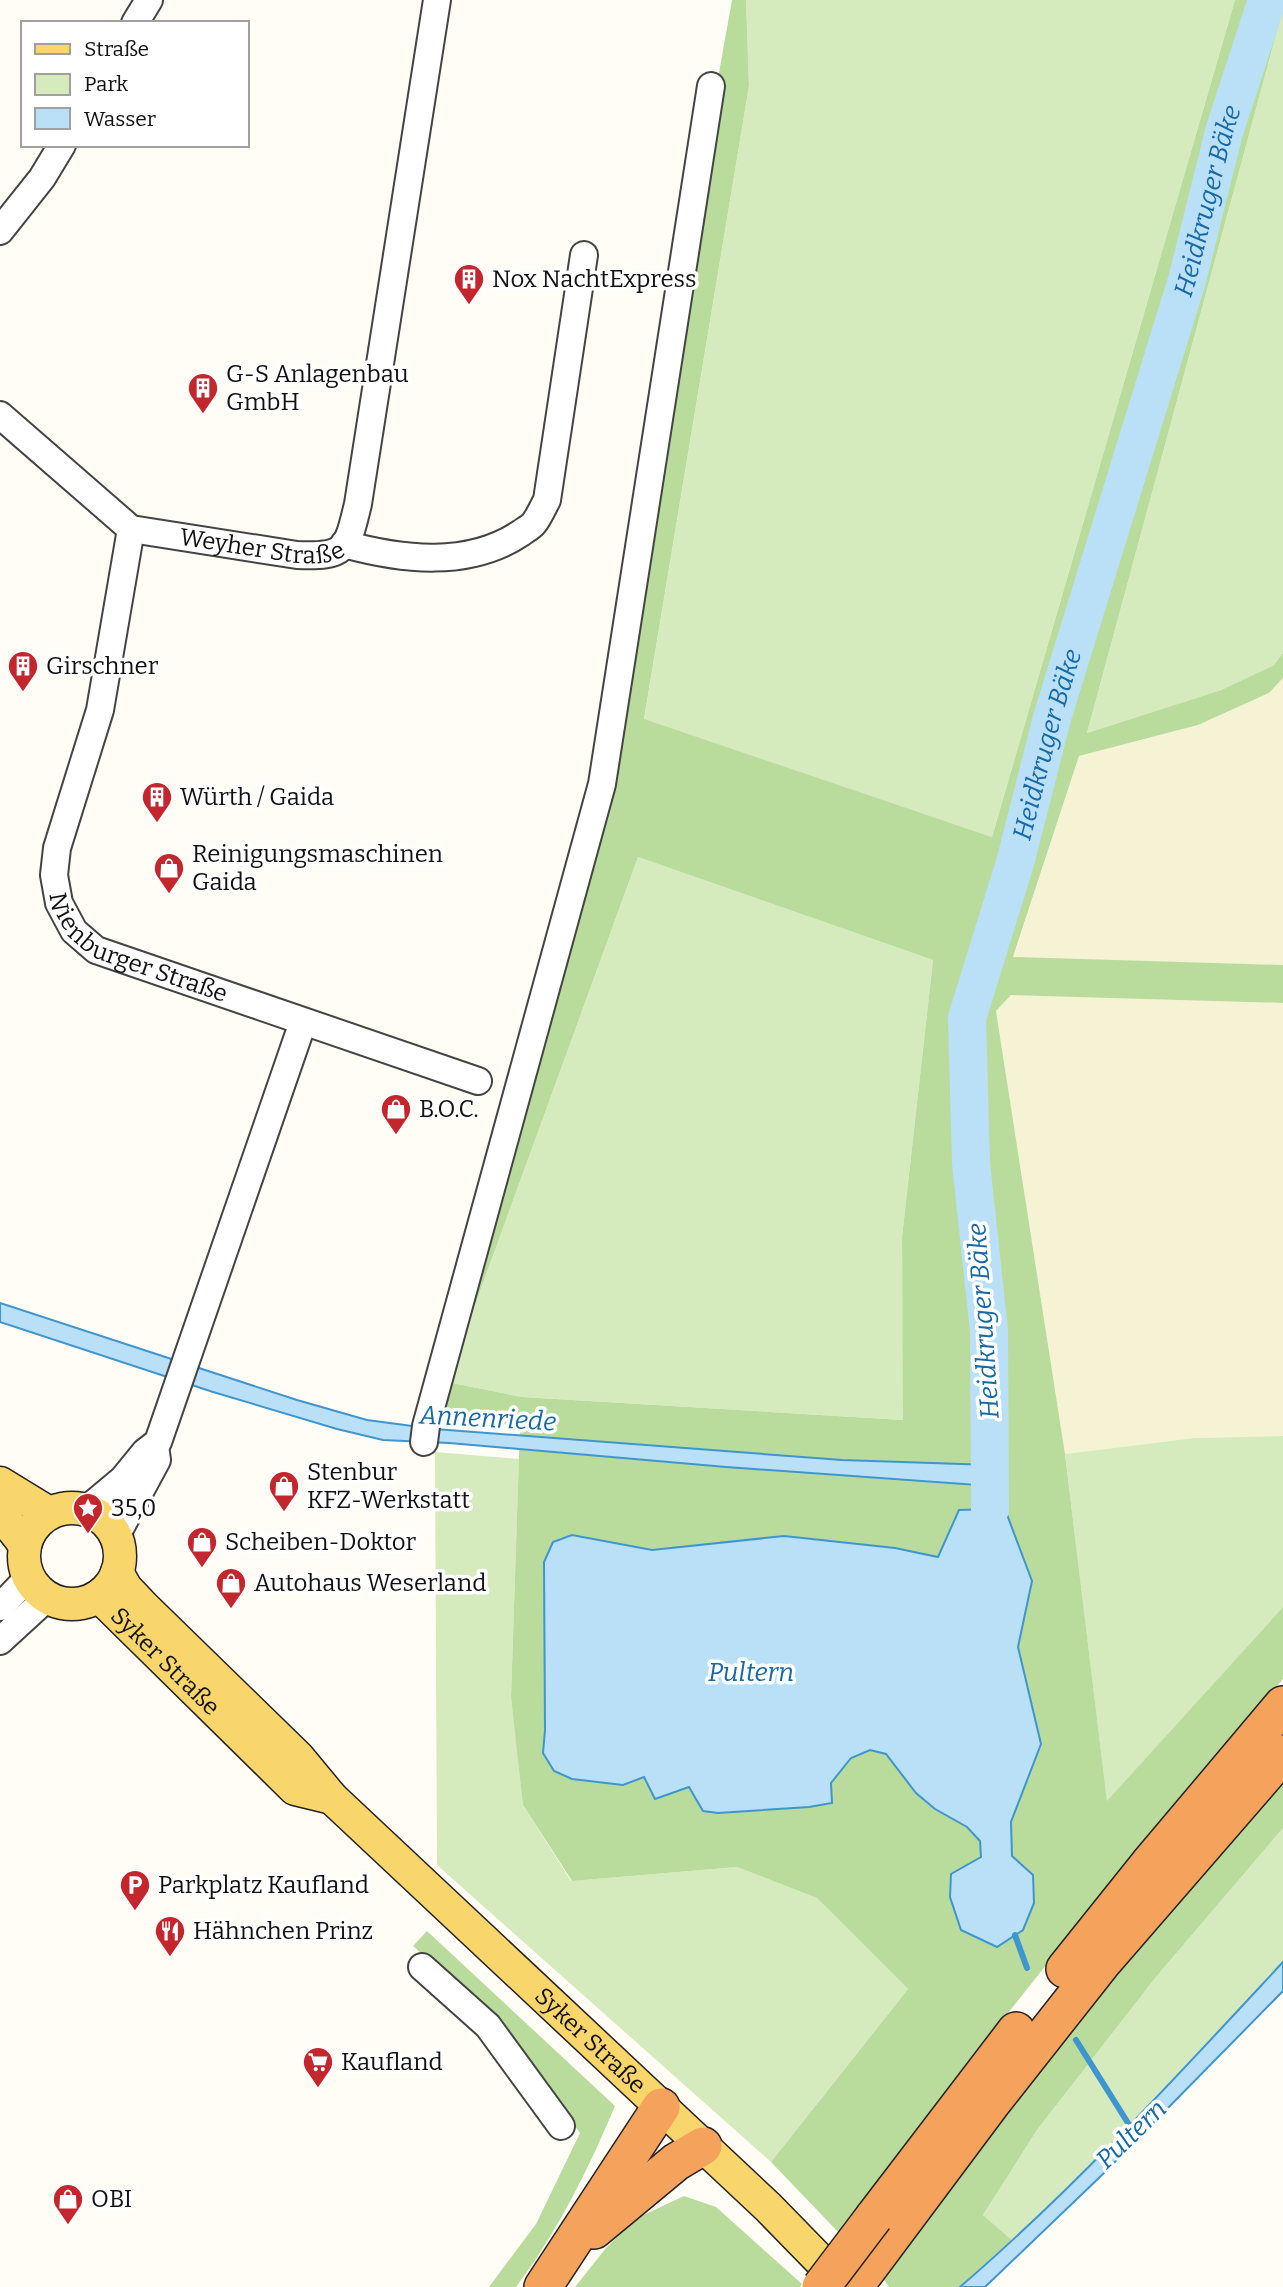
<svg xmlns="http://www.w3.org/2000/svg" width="1283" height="2287" viewBox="0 0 1283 2287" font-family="Bitter,serif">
<rect width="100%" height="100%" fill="#fffdf5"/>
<g fill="#f6f3d4">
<path d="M1283,678V965L1013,958L1079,756L1198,725L1269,693Z"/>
<path d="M1011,995L1283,1003V1436L1194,1438L1065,1454L996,1011Z"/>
</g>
<g fill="#d5ebbd">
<path d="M746,0H1235L992,837L644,720L749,86Z"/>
<path d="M1283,9V653L1274,665L1221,690L1087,733Z"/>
<path d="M638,857L933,960L902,1237L904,1420L522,1397L447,1382Z"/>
<path d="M1283,1436V1607L1107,1802L1065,1454L1194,1438Z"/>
<path d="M435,1452L519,1459L511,1697L523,1805L571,1881L737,1867L817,1898L908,1989L771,2162L437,1865Z"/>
<path d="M1283,1828V1962L1165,2091L1013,2241L983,2215L1037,2130L1156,1977Z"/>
</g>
<g fill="#b9dc9c" fill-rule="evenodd">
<path d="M732,0H746L749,86L644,719L992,837L1235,0H1259L1219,127L1173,311L1049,716L1019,837L975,978L982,982L1026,833L1054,722L1183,303L1272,0H1283V9L1087,733L1221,690L1274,665L1283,653V678L1269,693L1198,725L1079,756L1013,957L1283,965V1003L1011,995L996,1011L1065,1454L1107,1801L1283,1607V1679L1136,1852L1008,2013L840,2234L771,2162L908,1989L817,1898L737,1867L572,1881L523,1805L518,1762L511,1697L520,1425L431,1418L601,805L702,168ZM638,857L933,960L902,1237L903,1420L522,1397L447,1382ZM1006,1512L1032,1581L1018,1647L1041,1744L1011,1823L1012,1856L1023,1930L997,1947L951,1874L981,1857L980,1841L967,1827L935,1809L916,1793L886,1754L870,1750L851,1758L831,1783L718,1813L704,1811L689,1787L655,1799L644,1777L543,1753L545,1730L544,1562L572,1535L652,1550L784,1536L895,1548L939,1557Z"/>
<path d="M1283,1776V1828L1156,1977L1037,2130L983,2215L1013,2241L960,2287H889L882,2277C1011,2106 1143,1938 1283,1776Z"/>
<path d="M427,1931L615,2106C588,2170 558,2231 516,2287H489L536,2224L580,2133L496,2021L413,1946Z"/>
<path d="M684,2196L716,2207L802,2284L800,2287H575L606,2248L637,2218Z"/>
</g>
<g fill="#b9e0f7" stroke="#3f96cf" stroke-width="2">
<path d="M0,1303L297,1400L367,1420L435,1429L842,1460L991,1465V1486L726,1467L449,1443L383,1440L337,1429L213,1392L0,1322Z"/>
<path d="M990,1509L1006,1512L1032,1581L1018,1647L1041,1744L1011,1822L1012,1856L1033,1875L1034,1903L1023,1930L997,1947L961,1930L950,1897L951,1874L981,1857L980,1841L967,1827L935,1809L916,1793L886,1754L870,1750L851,1758L831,1783L832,1803L809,1807L718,1813L703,1811L689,1787L655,1799L644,1777L623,1785L572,1779L554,1771L543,1753L545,1730L544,1562L553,1542L572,1535L652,1550L784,1536L895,1548L938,1557L959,1510Z"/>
<path d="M1283,1962V1991L1103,2174L985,2287H960C1076,2187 1179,2074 1283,1962Z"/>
</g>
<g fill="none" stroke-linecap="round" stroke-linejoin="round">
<g stroke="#3f96cf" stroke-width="6">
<path d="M1015,1935L1027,1968"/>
<path d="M1076,2040L1133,2131"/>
</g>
<path stroke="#b9e0f7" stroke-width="38" id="s1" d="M990,1509L989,1331L971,1163L967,1018L1015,863L1052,718L1187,280L1224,132L1267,0"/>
<g stroke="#444" stroke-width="30">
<g id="minor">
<path d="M135,23L149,0"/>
<path d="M0,231L42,178L62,145"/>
<path id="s2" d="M0,415L131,529L297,555C346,557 347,550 358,504L437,0"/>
<path id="s3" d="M131,529L100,710L57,848L54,875L59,903L74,931L96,950L478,1081"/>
<path d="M344,544C402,560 469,568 521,533C525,530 531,527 534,523C539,517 543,507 547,500L584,255"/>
<path d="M424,1442L426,1426L602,784L711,86"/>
<path d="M86,1510L123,1479L145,1452L158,1442L303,1022"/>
<path d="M116,1536L157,1460L155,1446"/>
<path d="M0,1607L29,1577"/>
<path d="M0,1641L48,1597"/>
<path d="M422,1967L488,2026L561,2126"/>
</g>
</g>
<g stroke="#222" stroke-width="35">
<g id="major">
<path d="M0,1483L49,1513"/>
<circle cx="72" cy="1556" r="48"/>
<path d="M0,1513L25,1545"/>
<path id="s4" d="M117,1572L126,1588L144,1607L298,1757L332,1798L768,2207L846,2287"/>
<path id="s5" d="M99,1596L295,1789L332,1798"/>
</g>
</g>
<g stroke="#222" stroke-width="40">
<g id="highway">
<path d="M1065,1969L1149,1864L1283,1705"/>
<path d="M874,2217L1016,2031"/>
<path d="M594,2230L676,2162L703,2146"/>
<path d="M543,2287L661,2107"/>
<path d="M854,2287L993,2101L1101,1964L1283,1754"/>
</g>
</g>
<use href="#minor" stroke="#fff" stroke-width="26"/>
<use href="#major" stroke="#f9d66b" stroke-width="32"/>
<use href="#highway" stroke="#f5a25d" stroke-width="37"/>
<g stroke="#222" stroke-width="40" stroke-linecap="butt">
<path id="highway-bridge" d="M821,2287L874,2217"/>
</g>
<use href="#highway-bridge" stroke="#f5a25d" stroke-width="37"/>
</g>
<defs>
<g id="building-pin" transform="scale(1.575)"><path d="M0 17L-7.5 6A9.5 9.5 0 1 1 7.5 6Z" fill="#c4262e" stroke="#fff"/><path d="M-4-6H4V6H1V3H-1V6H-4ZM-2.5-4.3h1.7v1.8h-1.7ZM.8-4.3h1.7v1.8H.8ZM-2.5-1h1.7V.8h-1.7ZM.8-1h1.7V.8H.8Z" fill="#fff"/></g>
<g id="shop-pin" transform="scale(1.575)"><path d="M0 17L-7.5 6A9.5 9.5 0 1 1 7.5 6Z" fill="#c4262e" stroke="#fff"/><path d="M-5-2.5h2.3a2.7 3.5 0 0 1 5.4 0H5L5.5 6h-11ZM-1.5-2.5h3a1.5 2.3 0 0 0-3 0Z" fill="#fff"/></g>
<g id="sight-pin" transform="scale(1.575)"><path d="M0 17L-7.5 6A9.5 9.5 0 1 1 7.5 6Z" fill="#c4262e" stroke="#fff"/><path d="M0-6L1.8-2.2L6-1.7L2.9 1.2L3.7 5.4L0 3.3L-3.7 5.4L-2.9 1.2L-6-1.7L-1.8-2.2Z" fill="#fff"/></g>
<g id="parking-pin" transform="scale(1.575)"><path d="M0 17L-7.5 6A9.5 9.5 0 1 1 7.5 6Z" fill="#c4262e" stroke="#fff"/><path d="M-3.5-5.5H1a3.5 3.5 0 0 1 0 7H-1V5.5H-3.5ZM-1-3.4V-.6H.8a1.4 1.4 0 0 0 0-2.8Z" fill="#fff"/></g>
<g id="restaurant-pin" transform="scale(1.575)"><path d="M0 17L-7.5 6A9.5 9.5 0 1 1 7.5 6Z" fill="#c4262e" stroke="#fff"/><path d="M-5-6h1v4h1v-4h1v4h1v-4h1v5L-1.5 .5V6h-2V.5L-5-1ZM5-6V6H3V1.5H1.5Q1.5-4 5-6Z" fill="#fff"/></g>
<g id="supermarket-pin" transform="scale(1.575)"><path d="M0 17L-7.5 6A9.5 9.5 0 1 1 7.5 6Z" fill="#c4262e" stroke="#fff"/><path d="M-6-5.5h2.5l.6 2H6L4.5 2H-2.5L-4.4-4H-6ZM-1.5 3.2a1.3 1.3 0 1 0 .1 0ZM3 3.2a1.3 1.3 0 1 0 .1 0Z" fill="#fff"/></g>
</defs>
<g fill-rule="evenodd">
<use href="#building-pin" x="469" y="279"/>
<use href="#building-pin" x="203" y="388"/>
<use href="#building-pin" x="23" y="666"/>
<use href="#building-pin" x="157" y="797"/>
<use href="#shop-pin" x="169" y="868"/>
<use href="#shop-pin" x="396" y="1109"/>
<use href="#shop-pin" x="284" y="1486"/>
<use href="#sight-pin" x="88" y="1508"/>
<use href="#shop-pin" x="202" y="1542"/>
<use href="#shop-pin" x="231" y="1583"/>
<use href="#parking-pin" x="135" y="1885"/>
<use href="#restaurant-pin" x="170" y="1931"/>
<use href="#supermarket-pin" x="318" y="2062"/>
<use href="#shop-pin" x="68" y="2199"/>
</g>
<g text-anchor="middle" stroke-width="7" stroke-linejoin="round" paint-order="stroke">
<g font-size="24" fill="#111" stroke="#fff" text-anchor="start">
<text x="492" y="287">Nox NachtExpress</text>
<text x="226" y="382">G-S Anlagenbau<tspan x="226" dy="28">GmbH</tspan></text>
<text x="46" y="674">Girschner</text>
<text x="180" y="805">Würth / Gaida</text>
<text x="192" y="862">Reinigungsmaschinen<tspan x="192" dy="28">Gaida</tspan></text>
<text x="419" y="1117">B.O.C.</text>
<text x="307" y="1480">Stenbur<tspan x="307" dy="28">KFZ-Werkstatt</tspan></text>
<text x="111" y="1516">35,0</text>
<text x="225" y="1550">Scheiben-Doktor</text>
<text x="254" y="1591">Autohaus Weserland</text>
<text x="158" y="1893">Parkplatz Kaufland</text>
<text x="193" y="1939">Hähnchen Prinz</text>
<text x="341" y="2070">Kaufland</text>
<text x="91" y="2207">OBI</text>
</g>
<g font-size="24" fill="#111" stroke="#fff">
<text dy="8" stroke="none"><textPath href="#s2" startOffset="306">Weyher Straße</textPath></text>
<text dy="8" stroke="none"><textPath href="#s3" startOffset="478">Nienburger Straße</textPath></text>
<text dy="8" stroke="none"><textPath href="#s5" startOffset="93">Syker Straße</textPath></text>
<text dy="8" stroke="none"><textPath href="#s4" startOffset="667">Syker Straße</textPath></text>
</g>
<g font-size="26" font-style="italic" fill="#1768a6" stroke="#fff">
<text dy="9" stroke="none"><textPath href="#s1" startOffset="1344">Heidkruger Bäke</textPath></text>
<text dy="9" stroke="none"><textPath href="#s1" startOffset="777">Heidkruger Bäke</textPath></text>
<text transform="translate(983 1321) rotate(-94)" y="9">Heidkruger Bäke</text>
<text transform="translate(488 1418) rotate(3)" y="9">Annenriede</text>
<text x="751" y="1681">Pultern</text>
<text transform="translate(1131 2134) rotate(-44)" y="9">Pultern</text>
</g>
</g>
<rect x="21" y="21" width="228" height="126" fill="#ffffff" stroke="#a0a0a0" stroke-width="2"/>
<rect x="35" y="44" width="35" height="10" fill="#f9d66b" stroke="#a0a0a0" stroke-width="2"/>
<text x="84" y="56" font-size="21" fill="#111111">Straße</text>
<rect x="35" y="74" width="35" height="21" fill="#d5ebbd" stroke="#a0a0a0" stroke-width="2"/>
<text x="84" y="91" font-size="21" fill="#111111">Park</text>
<rect x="35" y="108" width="35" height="21" fill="#b9e0f7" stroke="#a0a0a0" stroke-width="2"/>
<text x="84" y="126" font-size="21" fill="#111111">Wasser</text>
</svg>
